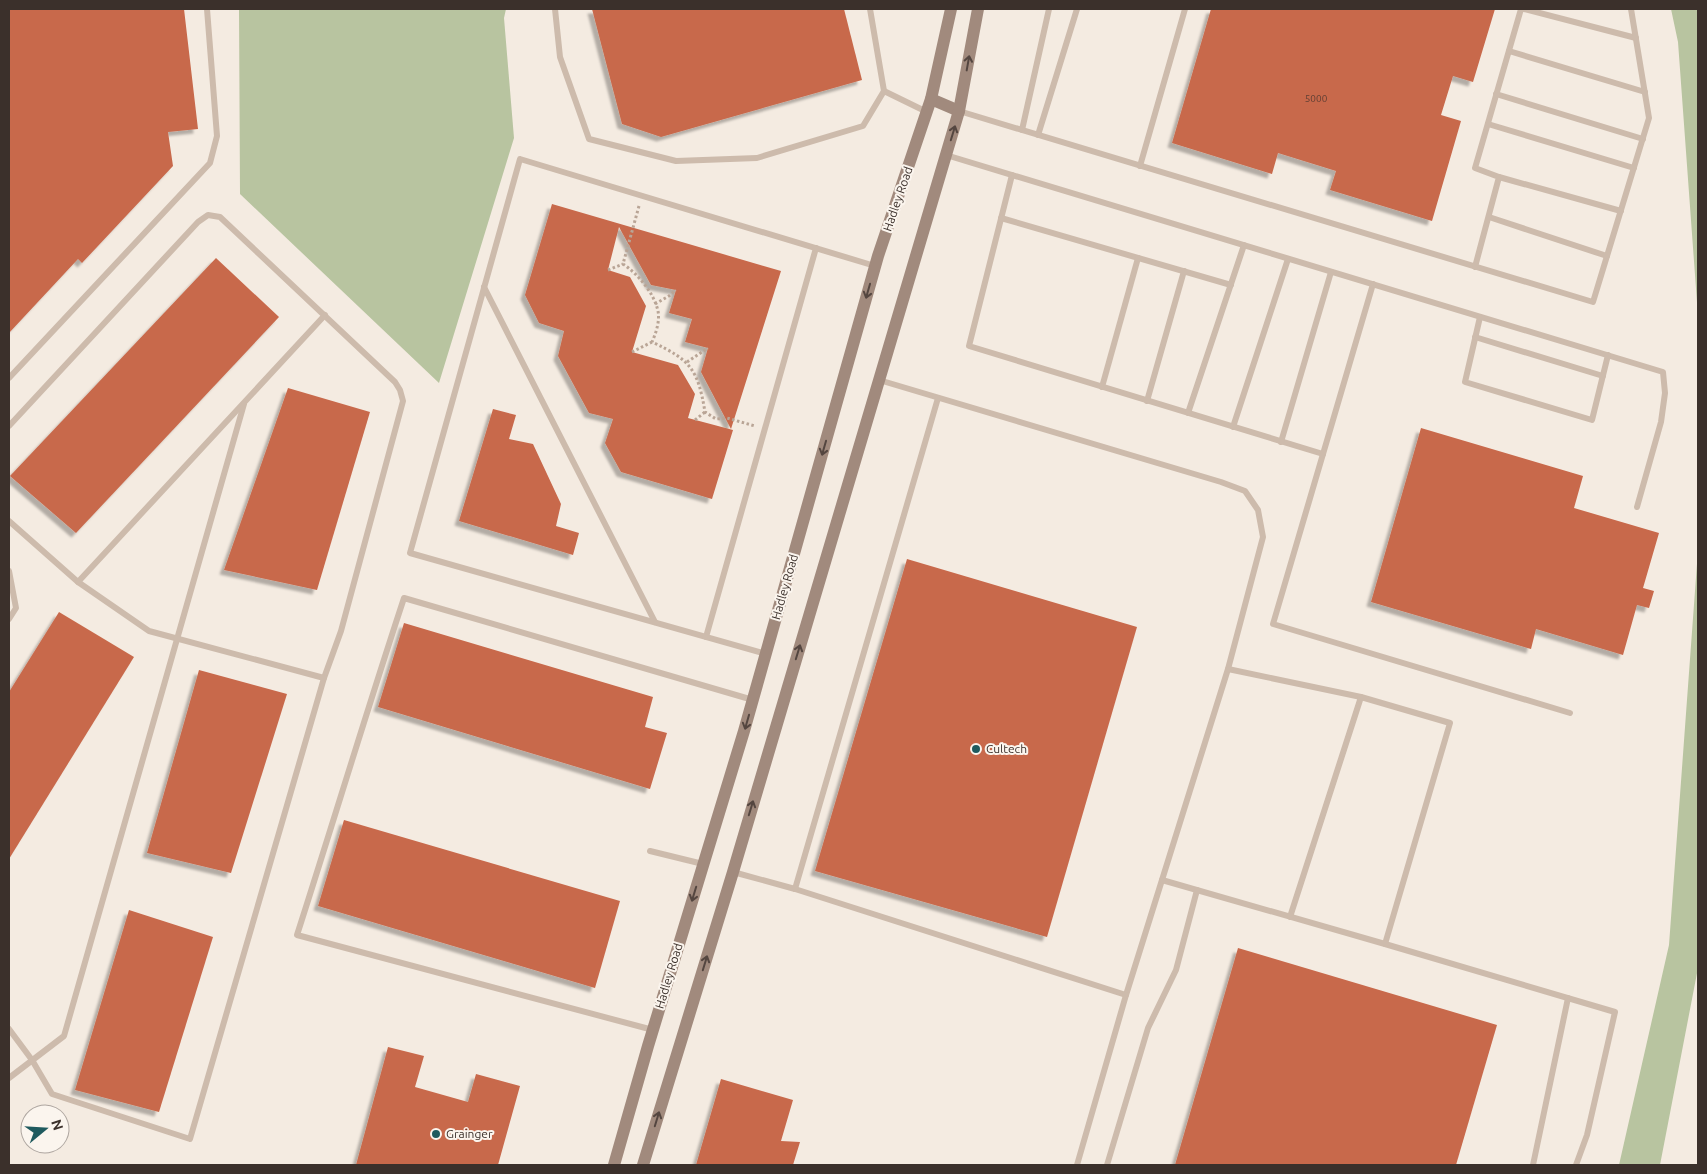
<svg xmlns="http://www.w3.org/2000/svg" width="1707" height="1174" viewBox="0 0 1707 1174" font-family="Ubuntu,sans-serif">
<defs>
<filter id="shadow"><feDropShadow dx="-4.5" dy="4.5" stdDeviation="1" flood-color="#0004"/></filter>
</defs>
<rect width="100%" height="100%" fill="#f4ebe1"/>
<g fill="#b8c4a0">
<path d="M239,9H506L504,18L514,138L439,383L240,194Z"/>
<path d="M1671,9H1698V316L1678,42Z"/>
<path d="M1698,550V968L1660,1165H1619L1669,945Z"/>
</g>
<g fill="#c8694b" filter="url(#shadow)">
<path d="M9,9H184L198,129L168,132L173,166L82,263L78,259L9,333Z"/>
<path d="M592,9H844L862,80L661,137L622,124Z"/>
<path d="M1211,9H1495L1473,82L1453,76L1441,115L1461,121L1432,221L1330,190L1336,171L1278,153L1272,174L1172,143Z"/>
<path d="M552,204L781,271L731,429L701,372L708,348L685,342L692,319L669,313L676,290L651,285L619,227L608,270L630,277L646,306L632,352L678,365L695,394L688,418L733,430L712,499L621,472L605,443L613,419L589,413L558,356L564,331L539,323L525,295Z"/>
<path d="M216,258L279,317L76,533L10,476Z"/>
<path d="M288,388L370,412L317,590L224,570Z"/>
<path d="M493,409L516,415L509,439L533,444L561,504L556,526L579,533L573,555L459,521Z"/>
<path d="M1421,428L1583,476L1574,508L1659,533L1643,588L1654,591L1649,608L1637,605L1623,655L1536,629L1531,649L1371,602Z"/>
<path d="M907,559L1137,627L1047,937L815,871Z"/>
<path d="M59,612L134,657L9,859V692Z"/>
<path d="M404,623L653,697L645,727L667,733L650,789L378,707Z"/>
<path d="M199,670L287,694L231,873L147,853Z"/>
<path d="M344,820L620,901L595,988L318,906Z"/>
<path d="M129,910L213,937L159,1112L75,1090Z"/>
<path d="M1238,948L1497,1025L1456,1165H1175Z"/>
<path d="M388,1047L424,1056L415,1087L468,1102L476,1074L520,1086L498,1165H356Z"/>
<path d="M721,1079L793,1100L781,1141L800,1142L793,1165H696Z"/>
</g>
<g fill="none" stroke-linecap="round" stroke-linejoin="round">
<g stroke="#b9a596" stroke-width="3" stroke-dasharray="2.5 2.5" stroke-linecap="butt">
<path d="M639,206L623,264C638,274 654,293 658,311C660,321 656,333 652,342C691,360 698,370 705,412L716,419L727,418L755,426"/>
<path d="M608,270L623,264"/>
<path d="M655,304L669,296L676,290"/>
<path d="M632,352L652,342"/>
<path d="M687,362L708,348"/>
<path d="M695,420L705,412"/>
</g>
<g stroke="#cdbbac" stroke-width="6">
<path d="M555,9L560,57L589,139L676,161L757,158L863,126L884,91L870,9"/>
<path d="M1524,9L1636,38"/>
<path d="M1509,51L1645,92"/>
<path d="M884,91L927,112"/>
<path d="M1496,94L1643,139"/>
<path d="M959,111L1593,302L1649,118L1631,9"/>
<path d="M1488,124L1634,168"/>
<path d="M1022,130L1049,9"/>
<path d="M1038,135L1077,9"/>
<path d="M946,155L1663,372L1665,393L1661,422L1637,507"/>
<path d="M1140,166L1185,9"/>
<path d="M1012,175L969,346L1323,454"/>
<path d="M1499,177L1621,211"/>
<path d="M1489,217L1607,256"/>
<path d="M1001,218L1231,285"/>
<path d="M1475,267L1499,177L1475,168L1521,9"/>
<path d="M1373,284L1273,624L1570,713"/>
<path d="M484,287L655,622"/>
<path d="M1480,317L1465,382L1592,420L1608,355"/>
<path d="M1475,337L1603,376"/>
<path d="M9,378L210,163L217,136L207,9"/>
<path d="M879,380L1221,482L1245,491L1258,510L1263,537L1228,669L1126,995L1077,1165"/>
<path d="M1102,387L1138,258"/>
<path d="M1147,401L1184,271"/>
<path d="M1188,413L1244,245"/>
<path d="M9,426L198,222L208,215L220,217L395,382L400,390L403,401L341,631L324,678L190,1139L52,1094L32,1060L9,1029"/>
<path d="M1233,427L1288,259"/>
<path d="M1281,442L1331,272"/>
<path d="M9,521L78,582L149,631L324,678"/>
<path d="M9,571L16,608L9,619"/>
<path d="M78,582L325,315"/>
<path d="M706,637L816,248"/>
<path d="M766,654L410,553L520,159L875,266"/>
<path d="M1228,669L1361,697L1450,723L1385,944"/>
<path d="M650,851L703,864"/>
<path d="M733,872L795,889L1126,995"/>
<path d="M1162,880L1385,944L1615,1012L1587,1135L1576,1165"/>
<path d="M795,889L938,398"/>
<path d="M1290,917L1361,697"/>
<path d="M653,1030L297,935C333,823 367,710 404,598L753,700"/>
<path d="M9,1078L64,1036L244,404"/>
<path d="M1107,1165L1148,1028L1176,970L1197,890"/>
<path d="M1533,1165L1568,998"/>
</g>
<g stroke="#a18a7d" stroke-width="12">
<path d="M931,99L959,111"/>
<path d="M614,1165L648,1046L744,731L878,256L931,99L951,9"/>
<path d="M643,1165L733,872L959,111L978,9"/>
</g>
</g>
<defs><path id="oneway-shaft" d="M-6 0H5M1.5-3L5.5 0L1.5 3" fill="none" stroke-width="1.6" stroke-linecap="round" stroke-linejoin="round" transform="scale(1.25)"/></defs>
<g stroke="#544640">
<use href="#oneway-shaft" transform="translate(968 63) rotate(-80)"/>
<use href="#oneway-shaft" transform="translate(953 133) rotate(-73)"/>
<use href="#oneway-shaft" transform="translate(868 291) rotate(106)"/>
<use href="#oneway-shaft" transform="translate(824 448) rotate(106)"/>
<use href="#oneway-shaft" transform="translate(798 652) rotate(-73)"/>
<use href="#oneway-shaft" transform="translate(747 722) rotate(106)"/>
<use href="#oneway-shaft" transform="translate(751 808) rotate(-73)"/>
<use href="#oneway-shaft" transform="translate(694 894) rotate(107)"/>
<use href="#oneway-shaft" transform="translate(705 963) rotate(-73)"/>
<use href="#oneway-shaft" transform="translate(657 1119) rotate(-73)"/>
</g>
<g fill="#1f5a5e" stroke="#fbf5ee" stroke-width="2">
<circle cx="976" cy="749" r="5"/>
<circle cx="436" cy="1134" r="5"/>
</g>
<g text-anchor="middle" stroke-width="4" stroke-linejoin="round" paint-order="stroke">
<g font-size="10" fill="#5e3e33">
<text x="1316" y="102">5000</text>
</g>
<g font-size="12" fill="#3b302b" stroke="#fbf5ee">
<text transform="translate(898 199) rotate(-71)" y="4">Hadley Road</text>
<text transform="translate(785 587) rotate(-74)" y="4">Hadley Road</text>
<text transform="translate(669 976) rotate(-73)" y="4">Hadley Road</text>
</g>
<g font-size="12" fill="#3b302b" stroke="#fbf5ee" text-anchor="start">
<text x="986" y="753">Cultech</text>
<text x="446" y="1138">Grainger</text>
</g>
</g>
<rect width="1707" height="1174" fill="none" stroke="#3b302b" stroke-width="20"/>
<g transform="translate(45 1129) rotate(72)"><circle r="24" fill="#fbf5ee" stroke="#aea6a0"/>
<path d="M0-4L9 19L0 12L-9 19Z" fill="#1f5a5e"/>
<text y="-8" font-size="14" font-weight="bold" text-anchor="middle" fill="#3b302b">N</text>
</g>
</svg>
